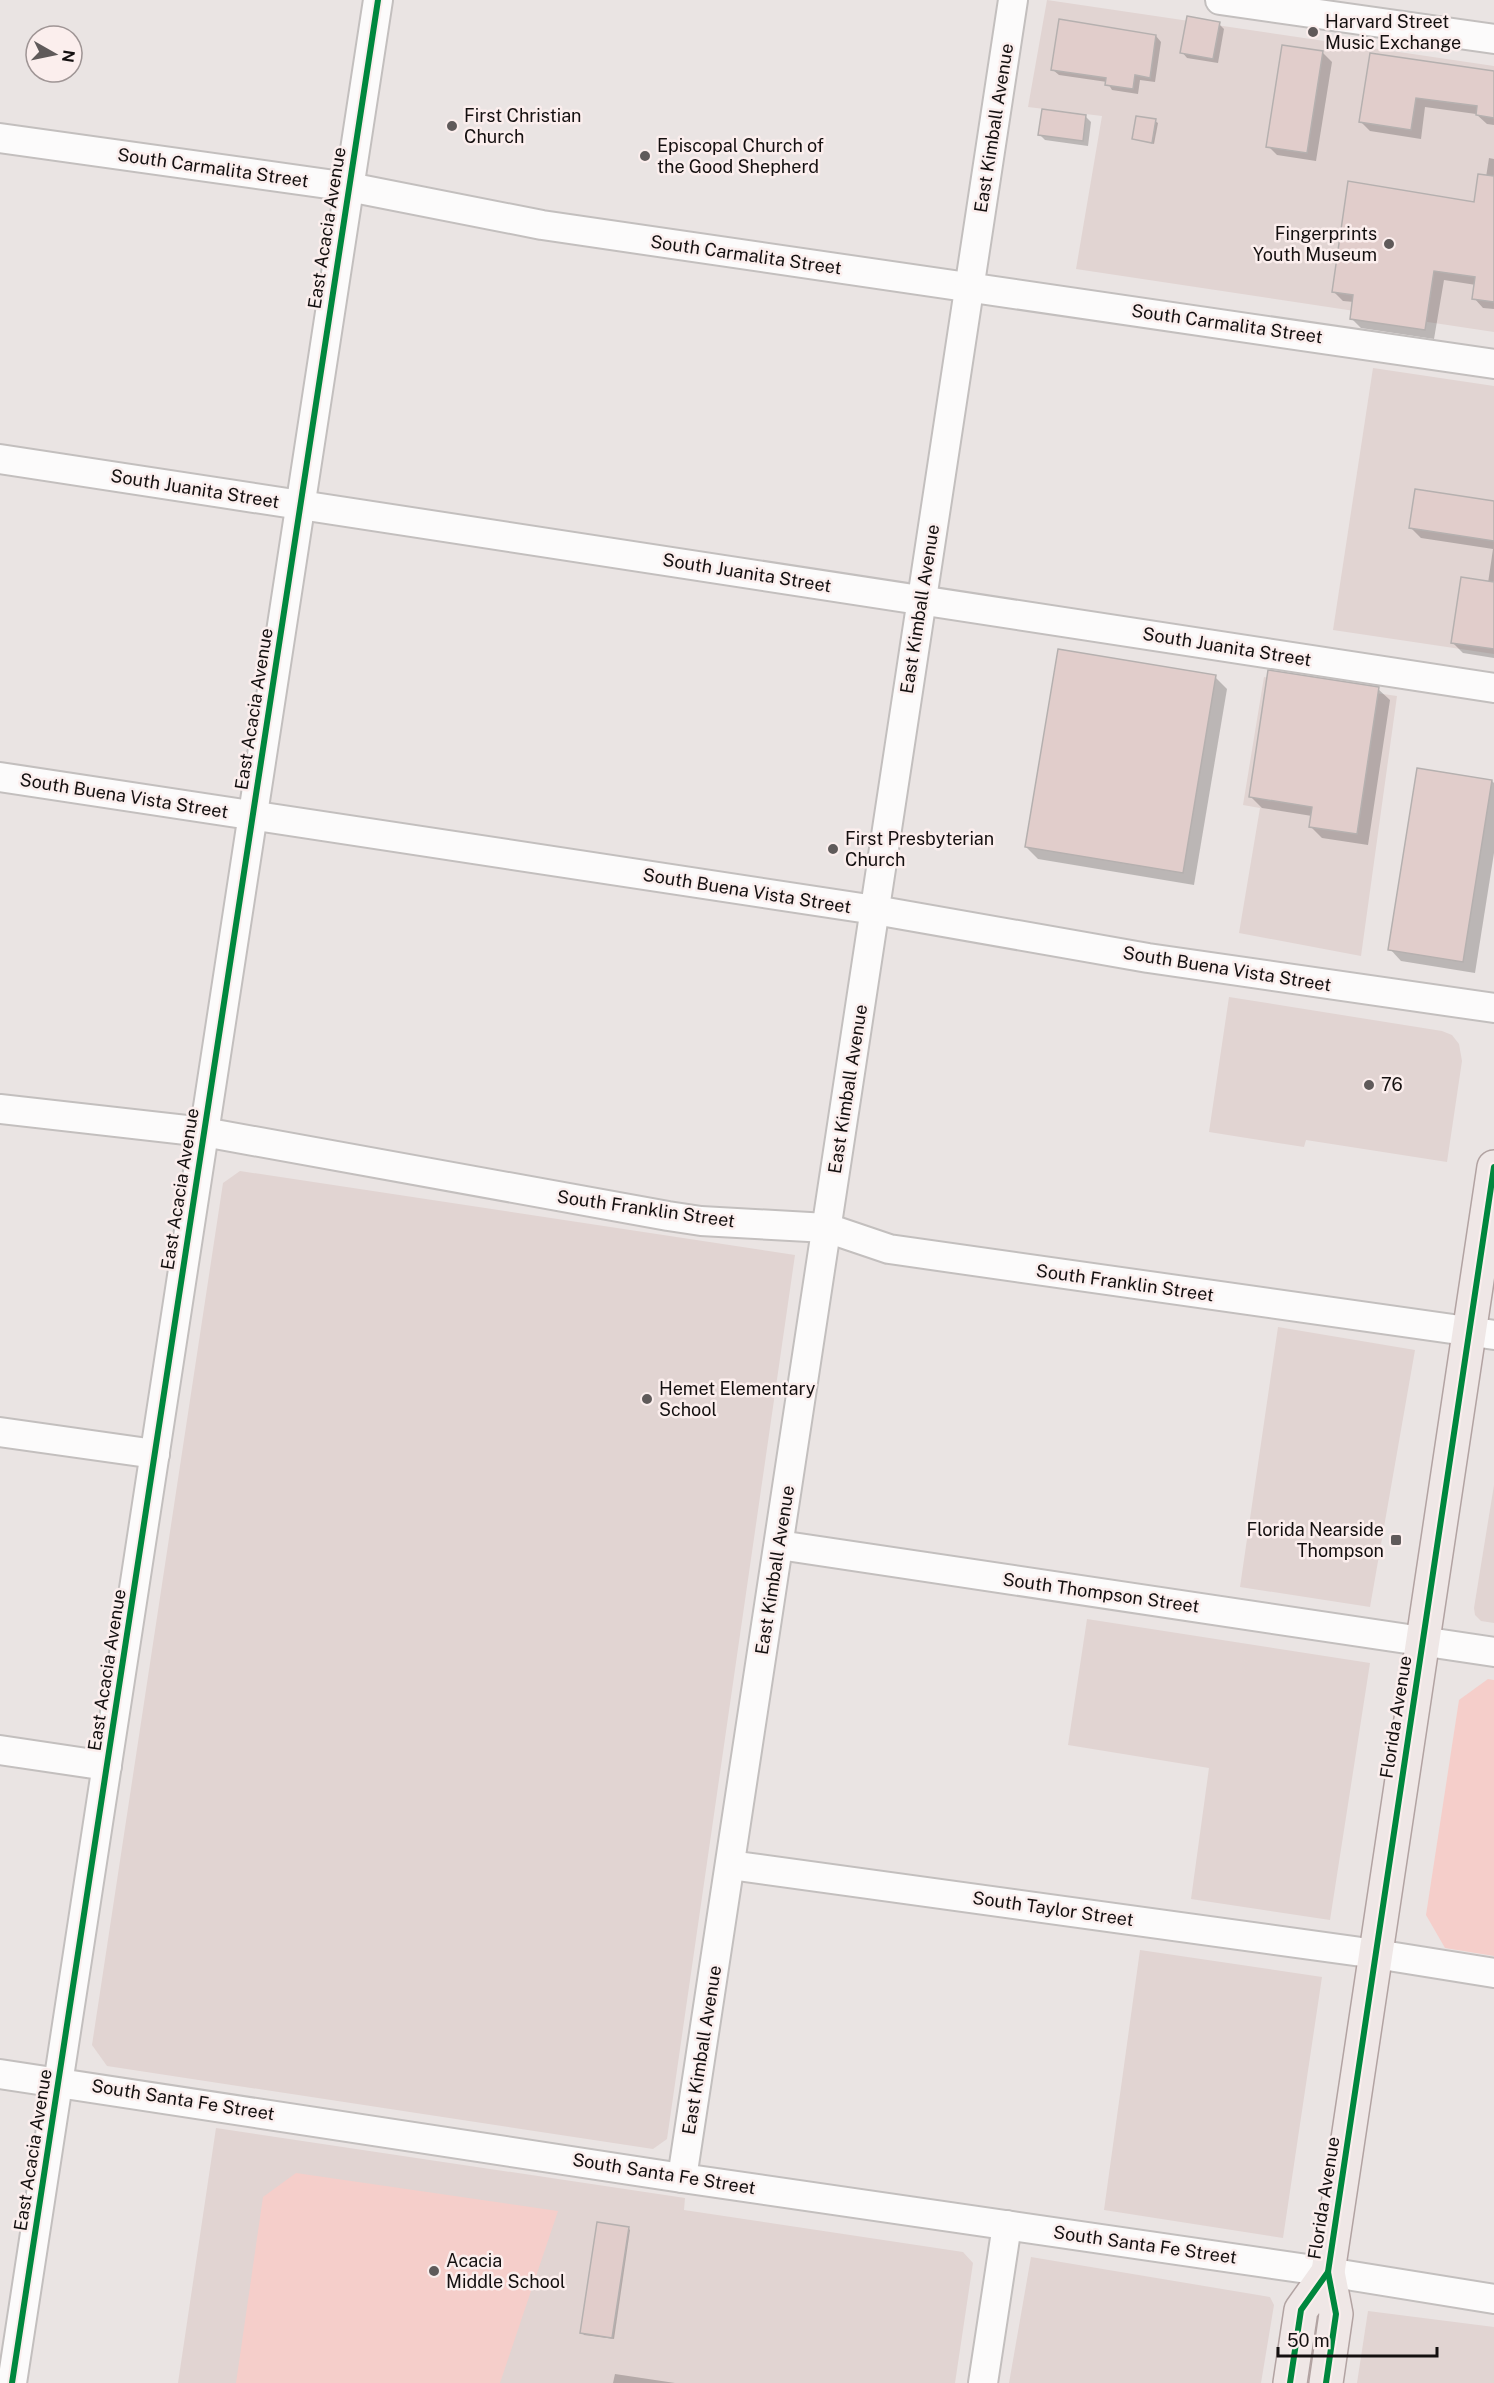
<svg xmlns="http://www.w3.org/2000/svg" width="1494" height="2383" viewBox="0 0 1494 2383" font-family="'Public Sans',sans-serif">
<rect width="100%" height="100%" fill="#eae4e3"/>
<g fill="#e1d4d2">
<path d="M1047,0L1494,66V332L1076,269L1102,116L1028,107Z"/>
<path d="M1373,368L1494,386V654L1333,630Z"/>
<path d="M1264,677L1397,696L1361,956L1239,933L1260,808L1243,805Z"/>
<path d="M1229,997L1442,1031L1452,1035L1459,1044L1462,1061L1447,1162L1306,1140L1304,1147L1209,1132Z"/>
<path d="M240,1171L795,1255L667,2139L653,2149L107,2066L92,2045L223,1183Z"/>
<path d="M1278,1327L1415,1350L1370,1607L1240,1587Z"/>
<path d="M1494,1485V1623L1481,1621L1475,1615L1474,1608Z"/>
<path d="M1087,1619L1370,1663L1330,1920L1191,1899L1209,1768L1068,1745Z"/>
<path d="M1140,1950L1322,1977L1283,2238L1104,2210Z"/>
<path d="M216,2128L685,2198L684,2210L963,2252L973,2263L955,2383H178Z"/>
<path d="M1031,2257L1270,2297L1274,2305L1261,2383H1009Z"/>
<path d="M1368,2311L1494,2327V2383H1357Z"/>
</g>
<g fill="#f5ceca">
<path d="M1488,1679L1494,1680V1956L1445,1948L1426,1915L1459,1700Z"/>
<path d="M296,2173L558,2211L500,2383H236L263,2197Z"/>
</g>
<g fill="#0003">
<path d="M1219,24L1224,29L1218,63L1187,58L1182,52Z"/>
<path d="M1156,36L1161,42L1155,82L1140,80L1138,94L1112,90L1107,82L1059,75L1053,70Z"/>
<path d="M1284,47L1323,53L1332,62L1316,161L1277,155L1268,146Z"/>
<path d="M1372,55L1494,72V125L1487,124L1476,114L1425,107L1421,139L1370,131L1360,121Z"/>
<path d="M1085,116L1091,122L1088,146L1045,140L1040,135Z"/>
<path d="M1155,121L1158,123L1154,144L1133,138Z"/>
<path d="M1489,158L1494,159V309L1483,308L1474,298L1476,285L1444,280L1434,339L1361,328L1351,318L1354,302L1343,301L1333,291L1475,203L1486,177Z"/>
<path d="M1494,503V658L1463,653L1452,642L1488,583L1493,549L1421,538L1411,528Z"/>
<path d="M1215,677L1227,689L1194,885L1038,859L1026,847Z"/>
<path d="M1378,689L1390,700L1368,845L1322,838L1310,826L1312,816L1262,808L1251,797Z"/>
<path d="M1492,781L1494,783V853L1475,973L1401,961L1390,949Z"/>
<path d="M628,2228L630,2230L614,2339L584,2335L582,2332Z"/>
<path d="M615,2374L675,2383H613Z"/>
</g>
<g fill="#e1cdcb" stroke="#b5b0af" stroke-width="1.5">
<path d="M1187,16L1220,22L1213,59L1180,53Z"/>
<path d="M1059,19L1156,35L1150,78L1135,75L1133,89L1105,85L1106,78L1051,70Z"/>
<path d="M1282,45L1323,51L1307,153L1266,147Z"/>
<path d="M1370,53L1494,71V118L1476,115L1477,106L1416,98L1411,130L1359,122Z"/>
<path d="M1042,109L1086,115L1083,141L1038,135Z"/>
<path d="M1136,116L1156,119L1152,143L1132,139Z"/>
<path d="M1478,174L1494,176V302L1472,299L1475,277L1434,271L1425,330L1350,319L1353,295L1332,292L1348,181L1474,202Z"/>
<path d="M1415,489L1494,501V541L1409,528Z"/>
<path d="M1461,577L1494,582V649L1451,643Z"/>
<path d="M1058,649L1216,675L1183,873L1025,847Z"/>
<path d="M1268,670L1379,687L1357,834L1309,827L1312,807L1249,797Z"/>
<path d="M1417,768L1492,780L1463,962L1388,950Z"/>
<path d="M597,2222L629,2227L612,2338L580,2333Z"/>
</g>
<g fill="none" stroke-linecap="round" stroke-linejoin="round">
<g stroke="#c3bfbe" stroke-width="32">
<g id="minor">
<path d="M1220,0L1494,39"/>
<path d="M0,138L349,187L542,225L1494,364"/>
<path d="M0,459L1494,688"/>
<path d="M0,777L875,910L1148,958L1494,1008"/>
<path d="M0,1109L204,1132L668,1216L701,1221L827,1228L889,1249L1494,1335"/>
<path d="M0,1432L155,1454"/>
<path d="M779,1545L1494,1652"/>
<path d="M0,1750L107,1766"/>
<path d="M730,1865L1376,1954L1494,1973"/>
<path d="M0,2074L682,2178L1328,2272L1494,2299"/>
<path d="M682,2178L1013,0"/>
<path d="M12,2383L378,0"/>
<path d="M983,2383L1007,2225"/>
</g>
</g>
<g stroke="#b2a3a2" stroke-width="36">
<g id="major">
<path d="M1290,2383L1301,2310L1328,2272"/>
<path d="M1326,2383L1336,2314L1328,2272L1494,1167"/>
</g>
</g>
<use href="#minor" stroke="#fcfbfb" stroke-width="28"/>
<use href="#major" stroke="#efe7e6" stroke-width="33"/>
<g stroke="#fbeeed" stroke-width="10">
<g id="cycleway">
<path d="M12,2383L378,0"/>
<path d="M1290,2383L1301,2310L1328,2272"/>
<path d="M1326,2383L1336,2314L1328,2272L1494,1167"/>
</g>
</g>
<use href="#cycleway" stroke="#00873e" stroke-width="6"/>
</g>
<g fill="#5f5a5a" stroke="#fbeeed" stroke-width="2">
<circle cx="1313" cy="32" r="6"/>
<circle cx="452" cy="126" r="6"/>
<circle cx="645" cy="156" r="6"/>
<circle cx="1389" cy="244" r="6"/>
<circle cx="833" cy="849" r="6"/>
<circle cx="1369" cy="1085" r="6"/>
<circle cx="647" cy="1399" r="6"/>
<rect x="1390" y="1534" width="12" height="12" rx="3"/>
<circle cx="434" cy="2271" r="6"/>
</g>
<g text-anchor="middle" stroke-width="5" stroke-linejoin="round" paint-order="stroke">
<g font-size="18" fill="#141010" stroke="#fbeeed" text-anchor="start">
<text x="1325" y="28">Harvard Street<tspan x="1325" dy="21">Music Exchange</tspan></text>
<text x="464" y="122">First Christian<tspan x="464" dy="21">Church</tspan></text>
<text x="657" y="152">Episcopal Church of<tspan x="657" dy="21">the Good Shepherd</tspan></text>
<text x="1377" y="240" text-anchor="end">Fingerprints<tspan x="1377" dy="21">Youth Museum</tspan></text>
<text x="845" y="845">First Presbyterian<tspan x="845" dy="21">Church</tspan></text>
<text x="1381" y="1091">76</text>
<text x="659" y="1395">Hemet Elementary<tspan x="659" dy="21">School</tspan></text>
<text x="1384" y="1536" text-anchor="end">Florida Nearside<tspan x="1384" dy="21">Thompson</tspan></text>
<text x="446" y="2267">Acacia<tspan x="446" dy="21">Middle School</tspan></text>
</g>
<g font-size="18" fill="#141010" stroke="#fbeeed">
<text transform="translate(994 128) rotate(-81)" y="6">East Kimball Avenue</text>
<text transform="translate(213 168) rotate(8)" y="6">South Carmalita Street</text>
<text transform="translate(327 228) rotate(-81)" y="6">East Acacia Avenue</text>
<text transform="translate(746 255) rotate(8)" y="6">South Carmalita Street</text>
<text transform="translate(1227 324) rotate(8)" y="6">South Carmalita Street</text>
<text transform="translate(195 489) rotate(9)" y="6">South Juanita Street</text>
<text transform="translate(747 573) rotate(9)" y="6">South Juanita Street</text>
<text transform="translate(920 609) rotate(-81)" y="6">East Kimball Avenue</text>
<text transform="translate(1227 647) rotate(9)" y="6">South Juanita Street</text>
<text transform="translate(254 709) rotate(-81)" y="6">East Acacia Avenue</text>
<text transform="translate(124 796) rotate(9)" y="6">South Buena Vista Street</text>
<text transform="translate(747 891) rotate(9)" y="6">South Buena Vista Street</text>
<text transform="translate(1227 969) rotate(9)" y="6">South Buena Vista Street</text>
<text transform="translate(848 1089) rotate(-81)" y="6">East Kimball Avenue</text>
<text transform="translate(180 1189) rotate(-81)" y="6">East Acacia Avenue</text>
<text transform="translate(646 1209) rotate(8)" y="6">South Franklin Street</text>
<text transform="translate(1125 1283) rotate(8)" y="6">South Franklin Street</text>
<text transform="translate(775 1570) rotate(-81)" y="6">East Kimball Avenue</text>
<text transform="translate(1101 1593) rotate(8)" y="6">South Thompson Street</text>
<text transform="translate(107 1670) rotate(-81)" y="6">East Acacia Avenue</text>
<text transform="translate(1396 1717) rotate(-81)" y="6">Florida Avenue</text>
<text transform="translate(1053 1909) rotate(8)" y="6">South Taylor Street</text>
<text transform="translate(702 2050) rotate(-81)" y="6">East Kimball Avenue</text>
<text transform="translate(183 2100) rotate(9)" y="6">South Santa Fe Street</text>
<text transform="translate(33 2150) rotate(-81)" y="6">East Acacia Avenue</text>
<text transform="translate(664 2174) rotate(9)" y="6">South Santa Fe Street</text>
<text transform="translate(1324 2198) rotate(-81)" y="6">Florida Avenue</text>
<text transform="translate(1145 2245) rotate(8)" y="6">South Santa Fe Street</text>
</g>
</g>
<g transform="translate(54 54) rotate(99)"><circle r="28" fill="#fbeeed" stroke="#9f9595" stroke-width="1.5"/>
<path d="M0-4.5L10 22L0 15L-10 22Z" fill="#5f5a5a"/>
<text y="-9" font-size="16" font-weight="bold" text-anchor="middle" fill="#141010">N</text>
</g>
<path d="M1278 2347v9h159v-9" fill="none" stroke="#141010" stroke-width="3"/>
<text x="1287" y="2347" font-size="18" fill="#141010" stroke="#fbeeed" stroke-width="4.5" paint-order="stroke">50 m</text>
</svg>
